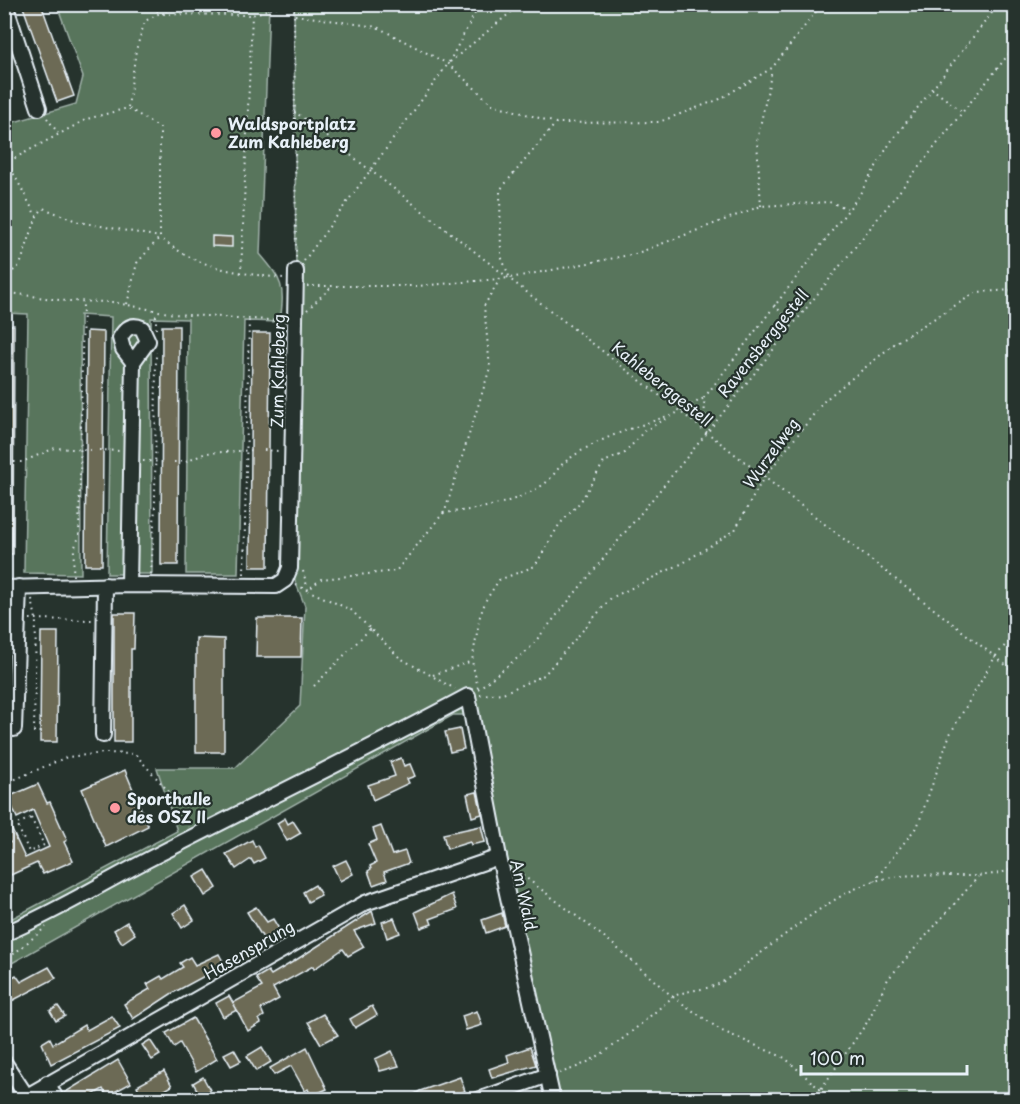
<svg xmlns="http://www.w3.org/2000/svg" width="1020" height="1104" viewBox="0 0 1020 1104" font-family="'Playpen Sans',sans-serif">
<rect width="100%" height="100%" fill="#26332d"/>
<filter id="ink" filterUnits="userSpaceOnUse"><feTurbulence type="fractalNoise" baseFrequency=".0167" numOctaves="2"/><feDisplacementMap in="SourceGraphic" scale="12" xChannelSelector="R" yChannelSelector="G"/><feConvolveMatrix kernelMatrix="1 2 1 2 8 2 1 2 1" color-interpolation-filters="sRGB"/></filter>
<g filter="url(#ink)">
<g fill="#59745b" stroke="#a0b2aa" stroke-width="1.5">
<path d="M216,4C233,10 251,5 269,5L260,254C283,281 285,286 280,322L244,321L238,574H186L188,319L151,318L152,574H107L111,317L80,315L81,574L24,573L28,314L5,313L4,125L76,104L83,77L57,5Z"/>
<path d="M294,5H1015V1099H560L473,715H453L5,967V922L177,831L157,768H235L300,706L305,606L290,568L296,271Z"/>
</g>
<g fill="#6c6a55" stroke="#e8f1f8" stroke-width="1.5">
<path d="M22,4H41L74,96L57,102Z"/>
<path d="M212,236L232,237V247L212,246Z"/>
<path d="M4,325H14L13,554H4Z"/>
<path d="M162,326H179L178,565H161Z"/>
<path d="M87,331L104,332L102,565H85Z"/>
<path d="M252,333H270L268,567H250Z"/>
<path d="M114,613H135L134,649H131V742H114Z"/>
<path d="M257,618H302L301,657H256Z"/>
<path d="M41,632H58L57,742H40Z"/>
<path d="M196,638L224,639V752H196Z"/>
<path d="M460,729L464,749L450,752L445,732Z"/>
<path d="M401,758L404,766L410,764L415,776L407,779L409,783L373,800L368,785L395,776L390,762Z"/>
<path d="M125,770L148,826L106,847L82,789Z"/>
<path d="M38,784L47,803L50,802L67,840L64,842L73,861L43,874L37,863L4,878V813L25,858L49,847L33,810L17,818L8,797Z"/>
<path d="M477,792L482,814L472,817L467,794Z"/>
<path d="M285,818L288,824L293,821L301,833L287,841L277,823Z"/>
<path d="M381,826L392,855L405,851L409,863L384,872L387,880L373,885L368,871L371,869L370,866L376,863L368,844L377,840L373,829Z"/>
<path d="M481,826L485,842L471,845L470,842L447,849L443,834Z"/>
<path d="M252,840L255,847L258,845L265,858L254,864L251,859L236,869L226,854Z"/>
<path d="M346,860L353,874L340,881L333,866Z"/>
<path d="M206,870L217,888L205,896L194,877Z"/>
<path d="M315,885L321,895L308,902L303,892Z"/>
<path d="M452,894L457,909L430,919L432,924L421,928L415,912Z"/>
<path d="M185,905L194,920L182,928L173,913Z"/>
<path d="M256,907L267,922L273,919L282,934L266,943L247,912Z"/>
<path d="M372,911L376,923L354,931L364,947L348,956L343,949L314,969L313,966L273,988L279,999L261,1009L264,1016L259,1019L261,1023L248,1031L233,1003L262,987L256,978L268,971L271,975L296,960Z"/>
<path d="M502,913L505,926L486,933L482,920Z"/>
<path d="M394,918L400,933L387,938L382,922Z"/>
<path d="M127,922L135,934L122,943L114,930Z"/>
<path d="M219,954L225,965L171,994L133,1019L124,1004L150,989L147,984L161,976L163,979L183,967L180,963L190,957L195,965Z"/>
<path d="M49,967L56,978L4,1005V982L16,975L21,982Z"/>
<path d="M229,996L237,1010L223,1017L216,1003Z"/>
<path d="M58,1006L65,1016L56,1021L50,1011Z"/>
<path d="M372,1006L377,1015L355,1028L350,1019Z"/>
<path d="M477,1011L482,1025L466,1030L462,1016Z"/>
<path d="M323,1014L338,1035L321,1044L308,1022Z"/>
<path d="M112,1016L120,1028L51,1064L42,1043L50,1038L53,1044L84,1025L87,1030Z"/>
<path d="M193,1018L217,1059L196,1072L180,1043L174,1047L166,1033Z"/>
<path d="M150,1040L160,1055L152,1060L142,1045Z"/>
<path d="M262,1047L271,1062L256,1071L247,1056Z"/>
<path d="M307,1047L327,1089L311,1096L308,1089L305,1091L291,1066L274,1075L270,1068Z"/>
<path d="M530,1047L536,1065L492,1078L489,1069L509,1062L507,1055Z"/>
<path d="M234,1049L241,1061L231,1066L224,1054Z"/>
<path d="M392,1051L399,1066L380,1071L375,1059Z"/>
<path d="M118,1060L131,1083L107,1096L103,1089L84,1100H68L64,1093Z"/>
<path d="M164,1071L172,1086L153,1097L149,1090L141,1094L137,1086Z"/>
<path d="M203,1077L210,1090L200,1095L193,1083Z"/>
<path d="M460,1077L465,1091L440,1100H404L420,1091Z"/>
</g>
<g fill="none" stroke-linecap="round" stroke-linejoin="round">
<g stroke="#e8f1f8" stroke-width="18">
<g id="minor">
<path d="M5,4L39,108"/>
<path d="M129,585L133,362L123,349L120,338C125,329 131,323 142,328L148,341L133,362"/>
<path d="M4,588L129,585L276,586L285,580L290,568L296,271"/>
<path d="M14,729L19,587"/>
<path d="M103,735L105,585"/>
<path d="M4,934C59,911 107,880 159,854C262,801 366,751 468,696L499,857L553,1100"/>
<path d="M4,1062L29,1100"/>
<path d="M47,1083L57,1100"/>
<path d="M27,1096L365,903L499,857"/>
<path d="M478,1100L548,1075"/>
</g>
</g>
<g stroke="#e8f1f8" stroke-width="2" stroke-dasharray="1.5 4.5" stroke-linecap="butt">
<path d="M140,4L165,14L168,4"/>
<path d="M294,4L296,259"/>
<path d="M295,15L377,27L448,64L492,104L556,123L659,122L720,99L772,68L822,4"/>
<path d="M450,62L521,4"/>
<path d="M931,88L963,112"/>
<path d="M128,107L136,50L145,21L158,14L252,15L284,4"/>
<path d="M294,111L1016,673"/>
<path d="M47,118L58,133"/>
<path d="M8,163L36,216"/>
<path d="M4,164L87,119L128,108L160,128V237C197,269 237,273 283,278"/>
<path d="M761,206L757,141L772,70"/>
<path d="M304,261L448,64L480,4"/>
<path d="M241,273L252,15"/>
<path d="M509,276L501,256L500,190L556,123"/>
<path d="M4,279L20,265L37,216L43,208L79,222L160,237"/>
<path d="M307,286H418L510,278L635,254L761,206L829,202L847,208"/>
<path d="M4,292L66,301L112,302L174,314L285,321"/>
<path d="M127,304L137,263L160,237"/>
<path d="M774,305L793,324"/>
<path d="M307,310L331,287"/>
<path d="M156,329V311"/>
<path d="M706,434L704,398L858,197L890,143L999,4"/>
<path d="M99,450L120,451"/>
<path d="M264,450L279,451"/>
<path d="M143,461L165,462"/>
<path d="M8,462H22L55,448L90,450"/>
<path d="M174,462H186L206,453L255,450"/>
<path d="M443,513C481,509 510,505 543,485C552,479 557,468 565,462C596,438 634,428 670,415"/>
<path d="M303,571L308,590L321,579L396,571L445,511L490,368L484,306L500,279"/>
<path d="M151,574L155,508L156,352"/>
<path d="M244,574L249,319"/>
<path d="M73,576L74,549L79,537L83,301"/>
<path d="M296,585L351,610L400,658L455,689"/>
<path d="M32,599L36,619L34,732H40"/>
<path d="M30,619L93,620"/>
<path d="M433,675L472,661"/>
<path d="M314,686L370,629"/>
<path d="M478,688L472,661L480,616L486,600L499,580L535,566L559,525L581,501L604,462L625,453L644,431L704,398"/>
<path d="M478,689L529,649L706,434L1016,45"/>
<path d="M480,695L503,693L544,675L611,598L683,563L735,530L763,479L825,400L898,341L977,292L1016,290"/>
<path d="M4,784L67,757L105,753L135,754L179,803L188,827"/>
<path d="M31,818L44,845L29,852L17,824Z"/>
<path d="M4,845L21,838"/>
<path d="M513,868L608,940L673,997C687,989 702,991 716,985C728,980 740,969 750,961C786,935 830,896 872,882C918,866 970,886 1016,868"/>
<path d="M874,881L918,825L950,734L995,657L1016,633"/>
<path d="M4,962L46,927"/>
<path d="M559,1073C603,1062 638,1025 673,997L722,1031L785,1058L832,1100"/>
<path d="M819,1100L821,1089L868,1021L888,979L978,877"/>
</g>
<use href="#minor" stroke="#26332d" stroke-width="14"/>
</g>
</g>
<g fill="#ff9aa2" stroke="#26332d" stroke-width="2">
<circle cx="216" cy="133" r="6"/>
<circle cx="115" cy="808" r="6"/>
</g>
<g text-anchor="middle" stroke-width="4.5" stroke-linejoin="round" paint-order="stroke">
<g font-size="16" font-weight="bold" fill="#e8f1f8" stroke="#26332d" text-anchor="start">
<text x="228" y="130">Waldsportplatz<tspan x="228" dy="18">Zum Kahleberg</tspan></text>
<text x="127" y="805">Sporthalle<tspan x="127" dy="18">des OSZ II</tspan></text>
</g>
<g font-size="16" fill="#e8f1f8" stroke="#26332d">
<text transform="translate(763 343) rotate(-51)" y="6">Ravensberggestell</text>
<text transform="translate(278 371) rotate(-89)" y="6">Zum Kahleberg</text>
<text transform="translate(662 384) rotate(39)" y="6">Kahleberggestell</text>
<text transform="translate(771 453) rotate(-54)" y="6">Wurzelweg</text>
<text transform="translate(524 895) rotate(78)" y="6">Am Wald</text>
<text transform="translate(249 950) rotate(-30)" y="6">Hasensprung</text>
</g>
</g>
<rect width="1020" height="1104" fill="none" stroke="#26332d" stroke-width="24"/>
<rect x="12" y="12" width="996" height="1080" fill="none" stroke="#e8f1f8" stroke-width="2" filter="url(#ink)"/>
<path d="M801 1065v9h166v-9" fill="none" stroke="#e8f1f8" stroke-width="3"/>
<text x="810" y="1065" font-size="18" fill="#e8f1f8" stroke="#26332d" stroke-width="4.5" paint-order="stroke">100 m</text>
</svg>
